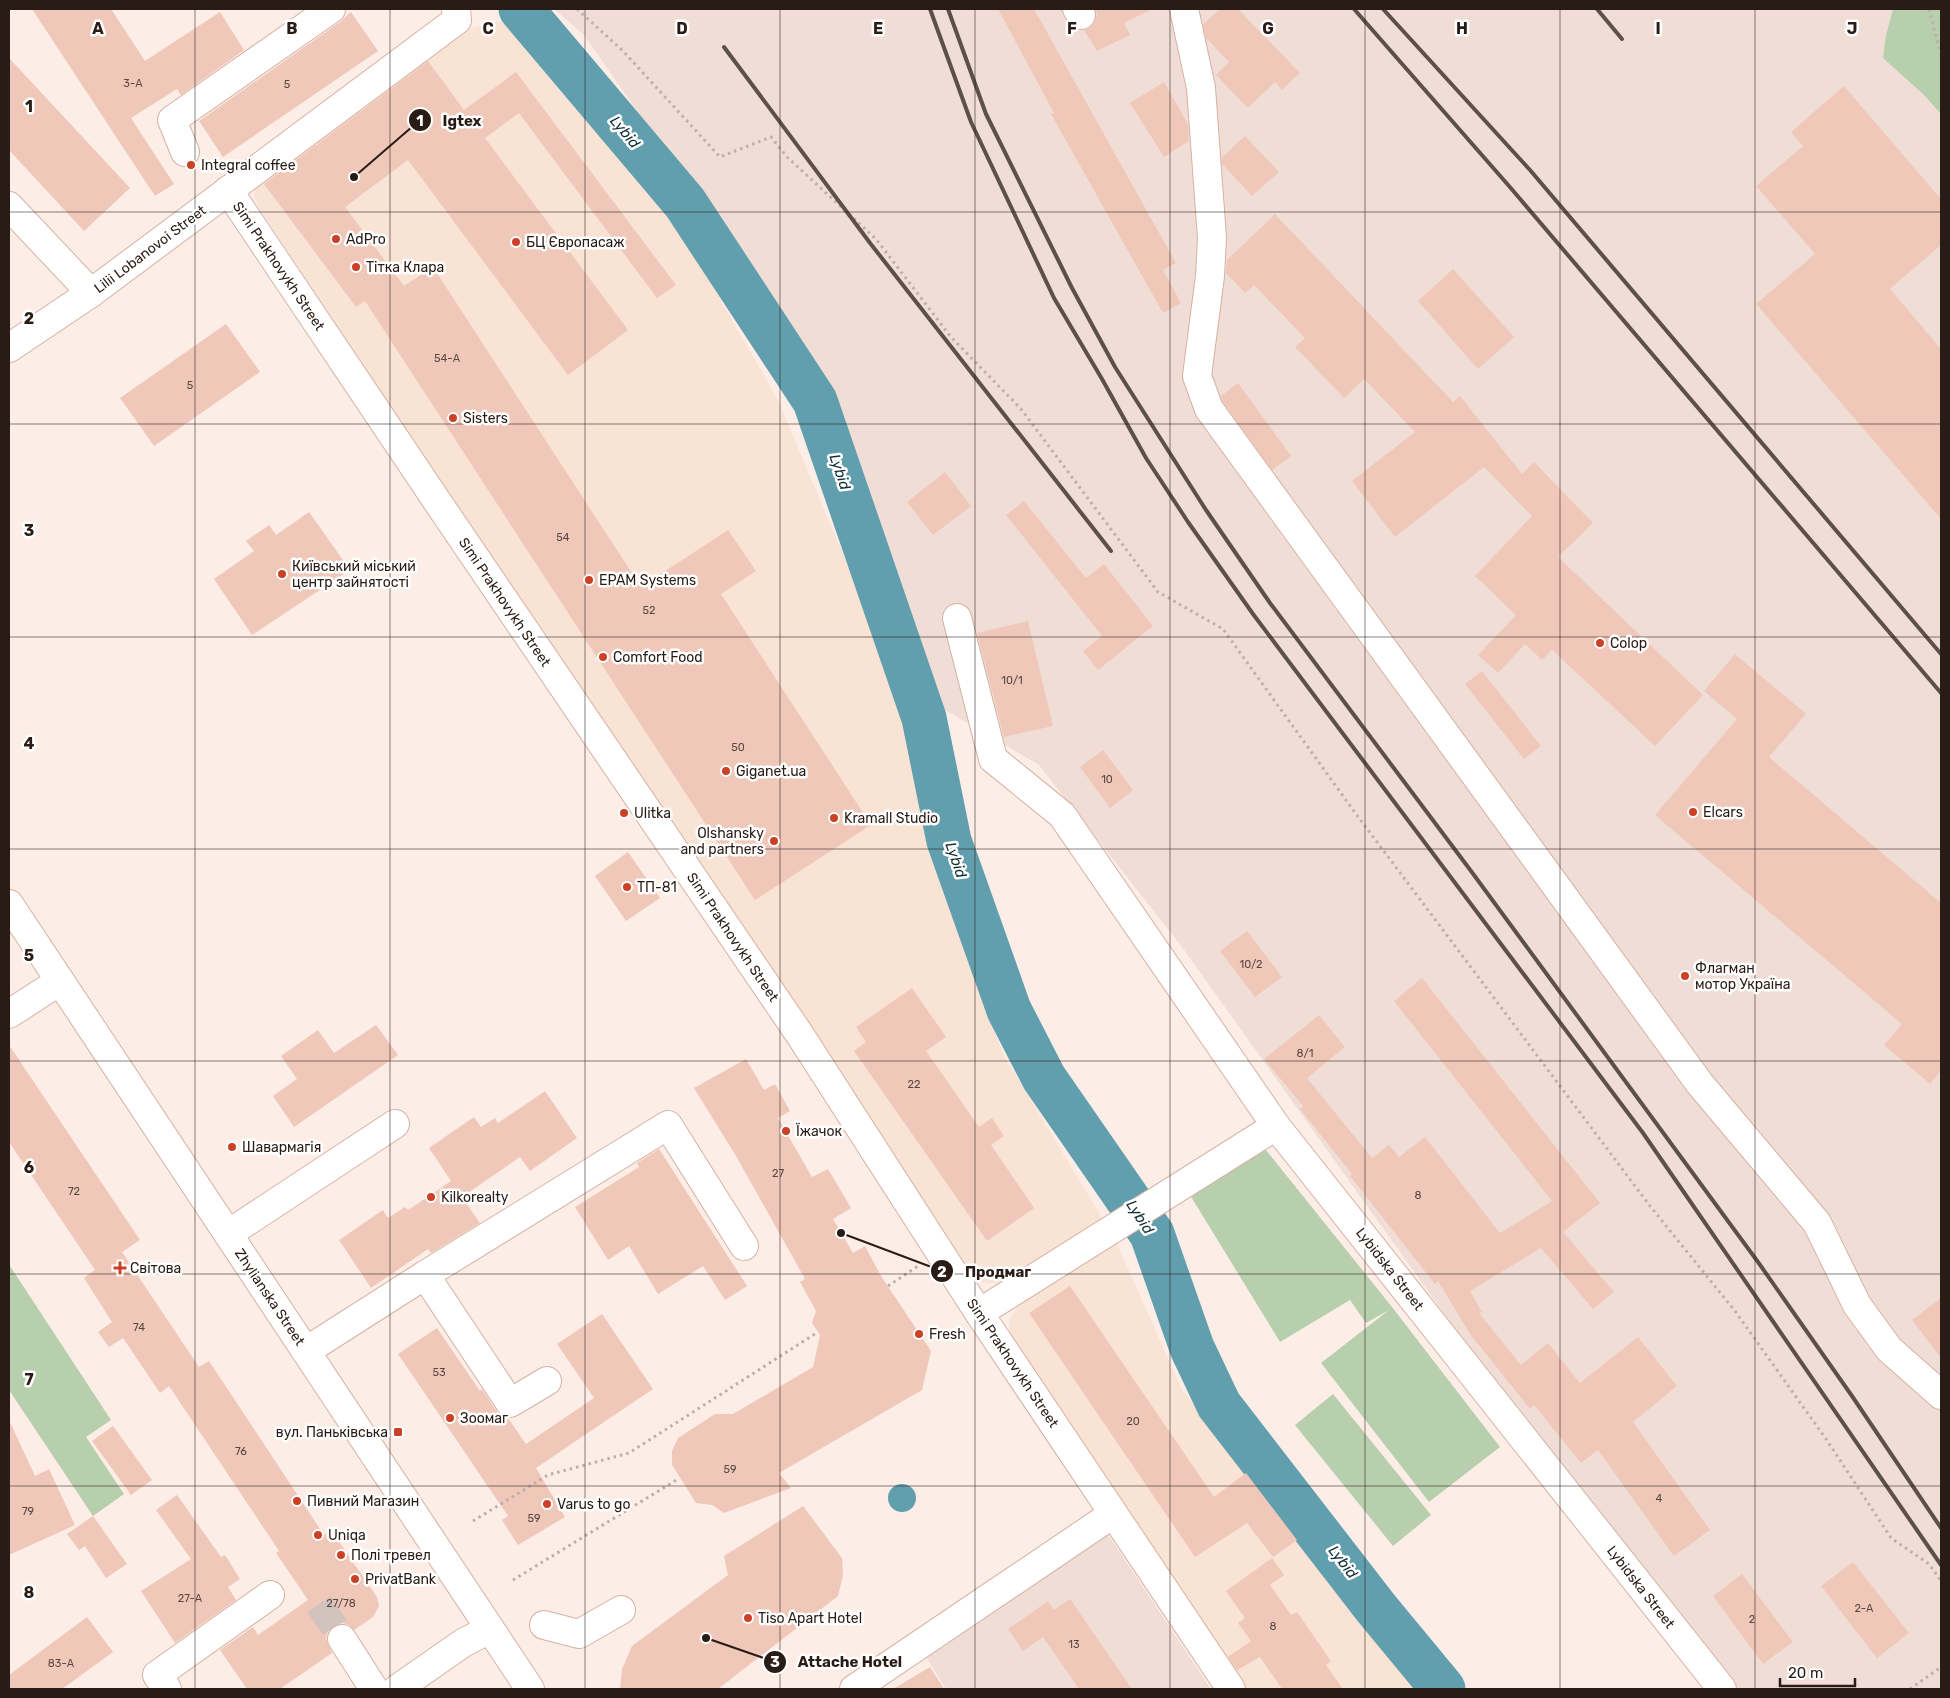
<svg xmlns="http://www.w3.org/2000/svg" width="1950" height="1698" viewBox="0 0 1950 1698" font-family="Rubik,sans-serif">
<rect width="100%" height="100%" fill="#fdede7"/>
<g fill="#f8e3d5">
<path d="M508,20L670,213L777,398L907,706L928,851L1003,1054L1102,1218L1008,1279L994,1283L977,1282L966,1274L258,206L254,196L255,188L259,182L463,30Z"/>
<path d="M1114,1237L1182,1390L1426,1689H1244L1010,1335L1009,1321L1017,1307L1065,1270Z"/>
</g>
<g fill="#f0ded6">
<path d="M554,9H1893L1886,35L1923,94L1941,114V1689H1738L1465,1343L1182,947L1039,765L940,707L852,456L804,350L584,35Z"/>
<path d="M1105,1530L1211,1689H946L923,1652Z"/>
</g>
<g fill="#b8cfae">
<path d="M1893,9H1941V114L1923,94L1883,58L1886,35Z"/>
<path d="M1266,1150L1392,1307L1500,1447L1429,1502L1321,1363L1389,1310L1366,1323L1350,1300L1280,1342L1190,1195Z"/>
<path d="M10,1266L111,1420L86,1437L124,1494L93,1516L9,1390V1268Z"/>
<path d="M1333,1394L1431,1515L1393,1546L1295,1425Z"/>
</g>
<circle fill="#619fae" cx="902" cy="1498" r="14"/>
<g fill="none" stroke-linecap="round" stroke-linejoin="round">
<path stroke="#619fae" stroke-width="45" d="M521,9L685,203L815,401L924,718L949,841L1009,1010L1044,1078L1152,1234L1192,1348L1219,1405L1376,1608L1443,1689"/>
</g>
<g fill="#efc8ba">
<path d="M32,9H111L145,61L220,12L244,50L181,95L177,89L131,118L174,184L155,196Z"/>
<path d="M998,9H1034L1176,263L1163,270L1181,303L1163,313L1051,114L1054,113Z"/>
<path d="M1095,9H1152L1124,23L1130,35L1097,51L1084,30L1090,28L1095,22L1097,14Z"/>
<path d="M1220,9H1238L1300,73L1282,90L1275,82L1248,108L1216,75L1229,62L1206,38L1203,24Z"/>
<path d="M351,12L378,51L223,157L199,121L340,22Z"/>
<path d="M9,58L130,188L84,231L9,150Z"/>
<path d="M428,61L464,110L516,72L676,285L657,298L519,113L485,138L628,330L568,375L408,160L345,207L404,286L433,267L641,587L728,530L756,571L721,594L871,825L755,900L365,301L356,307L264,184Z"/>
<path d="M1164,82L1188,124L1189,141L1164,157L1130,103Z"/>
<path d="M1844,86L1941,199V245L1890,289L1941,349V519L1756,304L1815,254L1756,186L1803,146L1791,132Z"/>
<path d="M1245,136L1279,172L1252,196L1222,164V157Z"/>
<path d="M1275,214L1453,402L1460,396L1522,474L1534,462L1593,523L1558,557L1703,695L1655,746L1552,650L1542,660L1525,644L1498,673L1478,655L1516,615L1475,576L1532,516L1484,467L1395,537L1352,481L1415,432L1364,379L1344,398L1295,347L1305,338L1254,285L1245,293L1226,273L1227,260Z"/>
<path d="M1453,269L1514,337L1478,369L1418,301Z"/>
<path d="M226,324L260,372L154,446L120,398Z"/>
<path d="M1238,383L1291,456L1272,470L1223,402L1221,396Z"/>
<path d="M945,472L971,506L933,535L907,502Z"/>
<path d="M1024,501L1086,578L1104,564L1153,626L1098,670L1083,651L1102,636L1006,515Z"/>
<path d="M309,512L350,570L252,635L214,579L254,551L246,541L269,525L276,535Z"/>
<path d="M1028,621L1053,726L1004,737L977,633Z"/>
<path d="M1735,654L1806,714L1769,757L1941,903V1071L1930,1084L1884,1045L1902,1024L1655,815L1737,719L1704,691Z"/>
<path d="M1482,671L1541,746L1524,759L1465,684Z"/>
<path d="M1103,750L1133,790L1110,808L1080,767Z"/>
<path d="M628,852L660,898L626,921L595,876Z"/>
<path d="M1247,931L1282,977L1255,997L1220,951Z"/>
<path d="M1422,978L1600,1203L1563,1232L1614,1292L1593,1309L1541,1248L1470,1291L1482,1312L1479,1313L1521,1365L1548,1343L1580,1383L1638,1337L1677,1386L1633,1422L1710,1530L1674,1556L1598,1450L1581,1463L1534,1405L1530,1409L1470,1334L1438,1281L1435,1284L1350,1176L1352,1174L1300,1109L1303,1106L1264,1059L1319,1015L1345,1047L1307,1078L1372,1158L1389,1145L1399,1157L1425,1137L1500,1233L1552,1201L1394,1001Z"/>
<path d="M912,988L946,1037L926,1051L979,1127L992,1118L1004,1136L991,1145L1034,1208L987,1241L854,1051L866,1042L856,1027Z"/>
<path d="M376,1025L398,1055L294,1127L273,1096L297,1079L281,1056L318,1030L334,1053Z"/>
<path d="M9,1045L140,1240L122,1252L199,1367L209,1361L324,1535L331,1530L377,1597L379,1606L373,1617L354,1630L349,1625L342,1623L333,1626L328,1631L326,1639L332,1653L280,1689H247L220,1650L253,1627L258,1635L308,1600L276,1553L279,1551L169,1386L160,1393L123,1338L109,1347L98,1332L112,1322L84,1278L95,1270L9,1142Z"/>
<path d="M746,1059L764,1090L775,1084L790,1111L778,1118L812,1177L828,1169L851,1208L833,1219L853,1253L865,1246L881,1276L931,1351L922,1390L779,1473L791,1488L724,1513L712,1505L696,1503L672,1465V1451L678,1438L715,1414H733L813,1367L820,1335L812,1323L816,1311L800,1282L805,1279L736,1156L694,1088Z"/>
<path d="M545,1091L577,1138L530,1171L520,1157L462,1197L480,1223L431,1253L428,1249L371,1288L339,1240L383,1210L388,1218L405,1207L408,1210L451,1181L429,1148L474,1117L481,1127L495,1118L498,1123Z"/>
<path d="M659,1149L747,1286L725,1300L703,1266L658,1294L629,1246L608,1260L575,1207L639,1167L637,1163Z"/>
<path d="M1070,1286L1214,1497L1246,1473L1297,1540L1273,1557L1247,1523L1195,1557L1029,1313Z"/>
<path d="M1941,1298V1358L1912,1320Z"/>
<path d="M602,1314L653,1389L536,1468L565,1517L518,1545L502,1520L508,1516L398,1354L437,1328L480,1391L482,1389L497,1412L502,1417L508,1418L526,1444L594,1398L557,1344Z"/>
<path d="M9,1420L35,1476L49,1469L75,1525L9,1555Z"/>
<path d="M113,1426L152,1480L131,1495L92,1441Z"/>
<path d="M177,1495L221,1557L225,1555L240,1579L228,1587L236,1600L175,1643L141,1591L191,1559L156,1510Z"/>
<path d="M803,1506L842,1558L843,1575L838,1596L718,1689H620L622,1669L632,1646L728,1575L724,1556Z"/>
<path d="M93,1516L127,1564L106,1578L85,1546L79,1550L67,1534Z"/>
<path d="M1272,1558L1284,1575L1270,1585L1291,1615L1297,1612L1331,1661L1326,1665L1343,1689H1282L1260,1657L1237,1670L1228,1657L1251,1641L1238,1623L1245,1618L1226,1591Z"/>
<path d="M1853,1562L1909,1633L1877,1658L1821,1586Z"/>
<path d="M1742,1574L1793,1642L1763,1664L1713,1596Z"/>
<path d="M1070,1599L1132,1689H1079L1043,1637L1023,1651L1008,1629L1048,1601L1054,1610Z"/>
<path d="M87,1617L113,1652L62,1689H9V1675Z"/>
<path d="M930,1667L944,1689H893Z"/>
</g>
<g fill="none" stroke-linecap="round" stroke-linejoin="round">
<path stroke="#d3c3bd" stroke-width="28" stroke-dasharray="28 14" stroke-linecap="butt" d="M319,1604L342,1639"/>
<g stroke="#d6b1a2" stroke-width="30">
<g id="minor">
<path d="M1077,9L1081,15"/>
<path d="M1184,9L1201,88L1212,238L1210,276L1197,376L1209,409L1700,1084L1817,1223L1857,1305L1889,1349L1941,1395"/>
<path d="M185,152L172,120L331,9"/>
<path d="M228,190L445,513L800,1035L979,1313L1231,1689"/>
<path d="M9,206L91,293"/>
<path d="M9,348L91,293L457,20L456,9"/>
<path d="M957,618L993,759L1062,815L1276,1126L1722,1689"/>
<path d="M9,1014L60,981"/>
<path d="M228,1234L395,1124"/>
<path d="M425,1275L668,1125L744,1246"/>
<path d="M979,1313L1276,1126"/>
<path d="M306,1351L425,1275L510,1403L547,1381"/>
<path d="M544,1625L579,1634L621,1610"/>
<path d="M342,1639L374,1689"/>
<path d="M167,1689L157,1675L270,1595"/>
<path d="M397,1689L463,1643L490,1629"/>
<path d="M854,1689L1113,1514"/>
</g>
</g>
<g stroke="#d6b1a2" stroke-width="30">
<path id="major" d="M9,904L530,1689"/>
</g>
<g stroke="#bdaea8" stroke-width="3" stroke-dasharray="2.5 4" stroke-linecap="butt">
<path d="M577,9L623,51L720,157L771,137L787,157L876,239L950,336L1021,409L1158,592L1223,629L1356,814L1650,1206L1735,1311L1826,1439L1891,1538L1929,1564L1941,1581"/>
<path d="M1929,9L1941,55"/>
<path d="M888,1286L918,1266"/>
<path d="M473,1521L548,1475L629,1453L818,1332"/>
<path d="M513,1580L678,1479"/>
<path d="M1910,1689L1941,1667"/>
</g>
<use href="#minor" stroke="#fff" stroke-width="28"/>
<use href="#major" stroke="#fff" stroke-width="28"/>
<g stroke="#5d504a" stroke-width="4">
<path d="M930,9L971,122L1054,298L1102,379L1146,458L1188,522L1253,614L1643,1133L1941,1565"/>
<path d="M948,9L986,114L1072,288L1115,367L1206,510L1270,603L1471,871L1758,1262L1852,1396L1941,1528"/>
<path d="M1354,9L1509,186L1941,693"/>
<path d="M1383,9L1530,170L1941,654"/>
<path d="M1597,9L1622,39"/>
<path d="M724,47L870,243L1111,551"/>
</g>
</g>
<path fill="none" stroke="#291c16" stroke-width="1" stroke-opacity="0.55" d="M195,9V1689M390,9V1689M585,9V1689M780,9V1689M975,9V1689M1170,9V1689M1365,9V1689M1560,9V1689M1755,9V1689M9,212H1941M9,424H1941M9,637H1941M9,849H1941M9,1061H1941M9,1274H1941M9,1486H1941"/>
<g fill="#cc4126" stroke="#fff" stroke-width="2">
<circle cx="191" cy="165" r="5"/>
<circle cx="336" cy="239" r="5"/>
<circle cx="516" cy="242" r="5"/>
<circle cx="356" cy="267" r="5"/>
<circle cx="453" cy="418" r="5"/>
<circle cx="282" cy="574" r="5"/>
<circle cx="589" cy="580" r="5"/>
<circle cx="1600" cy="643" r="5"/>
<circle cx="603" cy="657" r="5"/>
<circle cx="726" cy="771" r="5"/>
<circle cx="1693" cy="812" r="5"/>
<circle cx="624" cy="813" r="5"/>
<circle cx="834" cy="818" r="5"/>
<circle cx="774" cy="841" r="5"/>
<circle cx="627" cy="887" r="5"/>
<circle cx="1685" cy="976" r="5"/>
<circle cx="786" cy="1131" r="5"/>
<circle cx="232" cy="1147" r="5"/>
<circle cx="431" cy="1197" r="5"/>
<path d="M117.5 1260.5h5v5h5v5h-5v5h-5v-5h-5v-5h5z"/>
<circle cx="919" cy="1334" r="5"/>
<circle cx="450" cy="1418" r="5"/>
<rect x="393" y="1427" width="10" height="10" rx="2.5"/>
<circle cx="297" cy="1501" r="5"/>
<circle cx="547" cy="1504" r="5"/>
<circle cx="318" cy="1535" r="5"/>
<circle cx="341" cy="1555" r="5"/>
<circle cx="355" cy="1579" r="5"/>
<circle cx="748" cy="1618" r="5"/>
</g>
<g text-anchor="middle" stroke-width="5" stroke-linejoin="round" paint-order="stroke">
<g font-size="11" fill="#5a473f">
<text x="133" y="87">3-А</text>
<text x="287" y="88">5</text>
<text x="447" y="362">54-А</text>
<text x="190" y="389">5</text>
<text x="563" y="541">54</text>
<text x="649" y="614">52</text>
<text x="1012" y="684">10/1</text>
<text x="738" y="751">50</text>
<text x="1107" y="783">10</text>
<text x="1251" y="968">10/2</text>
<text x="1305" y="1057">8/1</text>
<text x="914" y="1088">22</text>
<text x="778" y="1177">27</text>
<text x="74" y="1195">72</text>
<text x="1418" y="1199">8</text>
<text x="139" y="1331">74</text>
<text x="439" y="1376">53</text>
<text x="1133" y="1425">20</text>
<text x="241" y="1455">76</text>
<text x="730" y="1473">59</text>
<text x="1659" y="1502">4</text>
<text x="28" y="1515">79</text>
<text x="534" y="1522">59</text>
<text x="190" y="1602">27-А</text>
<text x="341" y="1607">27/78</text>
<text x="1864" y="1612">2-А</text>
<text x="1752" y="1623">2</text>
<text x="1273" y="1630">8</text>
<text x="1074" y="1648">13</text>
<text x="61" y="1667">83-А</text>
</g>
<g font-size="14" fill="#291c16" stroke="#fff" text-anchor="start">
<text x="201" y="170">Integral coffee</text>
<text x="346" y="244">AdPro</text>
<text x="526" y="247">БЦ Європасаж</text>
<text x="366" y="272">Тітка Клара</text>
<text x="463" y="423">Sisters</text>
<text x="292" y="571">Київський міський<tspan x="292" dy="16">центр зайнятості</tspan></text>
<text x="599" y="585">EPAM Systems</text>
<text x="1610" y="648">Colop</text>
<text x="613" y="662">Comfort Food</text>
<text x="736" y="776">Giganet.ua</text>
<text x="1703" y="817">Elcars</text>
<text x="634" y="818">Ulitka</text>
<text x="844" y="823">Kramall Studio</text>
<text x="764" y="838" text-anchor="end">Olshansky<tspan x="764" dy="16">and partners</tspan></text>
<text x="637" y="892">ТП-81</text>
<text x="1695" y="973">Флагман<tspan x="1695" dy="16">мотор Україна</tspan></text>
<text x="796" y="1136">Їжачок</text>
<text x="242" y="1152">Шавармагія</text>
<text x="441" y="1202">Kilkorealty</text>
<text x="130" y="1273">Світова</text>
<text x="929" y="1339">Fresh</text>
<text x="460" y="1423">Зоомаг</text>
<text x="388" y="1437" text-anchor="end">вул. Паньківська</text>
<text x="307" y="1506">Пивний Магазин</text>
<text x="557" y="1509">Varus to go</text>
<text x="328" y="1540">Uniqa</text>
<text x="351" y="1560">Полі тревел</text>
<text x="365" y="1584">PrivatBank</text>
<text x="758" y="1623">Tiso Apart Hotel</text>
</g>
<g font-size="14" fill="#291c16" stroke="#fff">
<text transform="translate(150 249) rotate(-37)" y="5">Lilii Lobanovoi Street</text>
<text transform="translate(279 266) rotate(56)" y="5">Simi Prakhovykh Street</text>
<text transform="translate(505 602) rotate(56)" y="5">Simi Prakhovykh Street</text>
<text transform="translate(733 937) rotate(56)" y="5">Simi Prakhovykh Street</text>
<text transform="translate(1390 1269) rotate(52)" y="5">Lybidska Street</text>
<text transform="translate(270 1297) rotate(56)" y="5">Zhylianska Street</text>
<text transform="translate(1013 1363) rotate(56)" y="5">Simi Prakhovykh Street</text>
<text transform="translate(1641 1587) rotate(52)" y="5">Lybidska Street</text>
</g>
<g font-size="15" font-style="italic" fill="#102f37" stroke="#fff">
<text transform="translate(625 132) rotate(50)" y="5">Lybid</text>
<text transform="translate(840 472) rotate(71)" y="5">Lybid</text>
<text transform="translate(956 860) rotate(71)" y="5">Lybid</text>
<text transform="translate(1140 1217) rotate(57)" y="5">Lybid</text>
<text transform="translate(1343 1562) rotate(52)" y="5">Lybid</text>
</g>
</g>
<g font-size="16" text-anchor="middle" font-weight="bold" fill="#291c16" stroke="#fff" stroke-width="5" stroke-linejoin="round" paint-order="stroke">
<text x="98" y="34">A</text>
<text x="292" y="34">B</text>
<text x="488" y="34">C</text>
<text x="682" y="34">D</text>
<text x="878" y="34">E</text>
<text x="1072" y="34">F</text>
<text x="1268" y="34">G</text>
<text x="1462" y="34">H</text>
<text x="1658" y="34">I</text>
<text x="1852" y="34">J</text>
<text x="29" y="112">1</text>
<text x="29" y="324">2</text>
<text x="29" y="536">3</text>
<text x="29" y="749">4</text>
<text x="29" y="961">5</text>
<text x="29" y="1173">6</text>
<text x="29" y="1385">7</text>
<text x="29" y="1598">8</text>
</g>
<path fill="none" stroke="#291c16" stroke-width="2" d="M354 177L420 120M841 1233L942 1271M706 1638L775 1662"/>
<g fill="#291c16" stroke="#fff" stroke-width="2">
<circle cx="354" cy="177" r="5"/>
<circle cx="841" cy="1233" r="5"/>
<circle cx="706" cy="1638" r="5"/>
<circle cx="420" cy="120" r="12"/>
<circle cx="942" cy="1271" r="12"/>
<circle cx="775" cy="1662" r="12"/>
</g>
<g font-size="15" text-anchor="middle" font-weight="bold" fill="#fff">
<text x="420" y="126">1</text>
<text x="942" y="1277">2</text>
<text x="775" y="1667">3</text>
</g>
<g font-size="15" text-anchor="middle" font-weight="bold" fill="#291c16" stroke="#fff" stroke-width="5" stroke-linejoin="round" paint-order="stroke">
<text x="462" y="126">Igtex</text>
<text x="998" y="1277">Продмаг</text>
<text x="850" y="1667">Attache Hotel</text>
</g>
<rect width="1950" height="1698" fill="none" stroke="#291c16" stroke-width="20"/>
<path d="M1780 1678v8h75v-8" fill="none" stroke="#291c16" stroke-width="2.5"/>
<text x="1788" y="1678" font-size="15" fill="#291c16" stroke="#ffffff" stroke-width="4" paint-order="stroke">20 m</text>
</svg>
